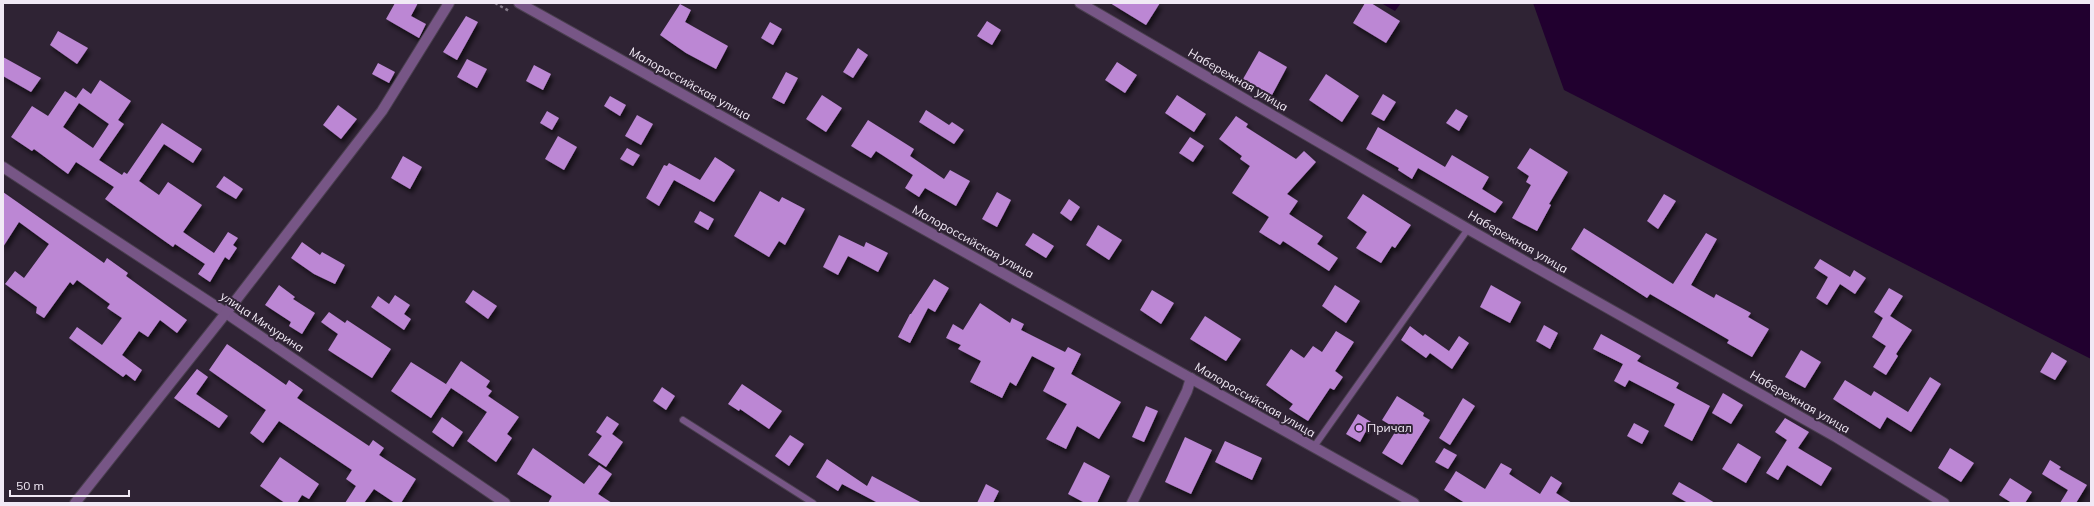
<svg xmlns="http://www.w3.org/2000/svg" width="2094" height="506" viewBox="0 0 2094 506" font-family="Mulish,sans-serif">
<defs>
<filter id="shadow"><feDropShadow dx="2.5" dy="4.5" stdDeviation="2" flood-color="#0009"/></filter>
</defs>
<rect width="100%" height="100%" fill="#2f2334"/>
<g fill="#21002f">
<path d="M1381,3H1401L1395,11Z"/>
<path d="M1533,3H2091V359L1564,90Z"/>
</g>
<g fill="#bc87d4" fill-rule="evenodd" filter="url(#shadow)">
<path d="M395,3H418L411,16L426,24L419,38L386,19Z"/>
<path d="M1110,3H1160L1146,25Z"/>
<path d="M1365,3H1371L1400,21L1386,43L1353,23Z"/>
<path d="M680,4L691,10L685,22L728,46L716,69L686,53L660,35Z"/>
<path d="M466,16L478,22L457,60L443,52Z"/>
<path d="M987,21L1001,30L992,45L977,36Z"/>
<path d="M770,22L782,29L773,45L761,38Z"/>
<path d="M58,31L88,48L77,64L50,45Z"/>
<path d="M858,48L868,55L853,78L843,72Z"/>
<path d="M1259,51L1287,67L1272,95L1243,79Z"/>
<path d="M3,57L41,78L31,92L3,76Z"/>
<path d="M467,59L487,69L477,88L457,77Z"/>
<path d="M1117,62L1137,75L1125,93L1105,80Z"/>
<path d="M378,63L395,72L389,83L372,74Z"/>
<path d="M534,65L551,74L543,90L526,81Z"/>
<path d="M786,72L798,78L784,104L772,98Z"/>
<path d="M1326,74L1359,96L1342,122L1309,100Z"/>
<path d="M100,80L131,101L118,120L124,124L99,160L122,175L124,172L127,174L162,123L202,149L193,163L164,144L139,181L159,195L168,182L202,205L183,232L214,253L228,232L238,238L233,245L237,248L229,260L225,257L210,282L198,274L205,264L175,244L173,247L105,199L114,187L76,162L68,174L34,149L32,151L11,137L32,106L48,116L65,91L76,98L83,88L91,94ZM79,103L109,124L93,148L63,127Z"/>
<path d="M1383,94L1396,102L1384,121L1371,114Z"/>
<path d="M822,95L842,108L826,132L806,119Z"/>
<path d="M1177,95L1206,114L1194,132L1165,113Z"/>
<path d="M610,96L626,105L620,116L604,106Z"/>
<path d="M338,105L357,119L341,139L323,125Z"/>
<path d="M1456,109L1468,116L1459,131L1446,123Z"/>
<path d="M926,110L949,125L952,122L964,130L954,144L919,122Z"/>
<path d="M547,111L559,118L552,130L540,123Z"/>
<path d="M637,115L653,124L641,145L625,136Z"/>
<path d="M1236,116L1248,124L1246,127L1296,159L1304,151L1316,162L1287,194L1298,201L1289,214L1323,236L1317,244L1338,258L1329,271L1283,241L1280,245L1259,232L1269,217L1232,193L1250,166L1240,159L1242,156L1219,139Z"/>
<path d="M868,120L914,149L910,156L944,179L950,170L970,181L956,206L925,188L919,197L905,188L913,175L876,151L871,158L851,146Z"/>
<path d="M1378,127L1445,167L1452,155L1489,177L1482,189L1503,202L1495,213L1418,168L1412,179L1398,170L1399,168L1366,149Z"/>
<path d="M558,136L577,147L564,170L545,159Z"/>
<path d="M1190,137L1204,146L1193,162L1179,153Z"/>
<path d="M627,148L640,155L633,166L620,159Z"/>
<path d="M1530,148L1568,172L1549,204L1551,205L1537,231L1512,218L1531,185L1526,182L1529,176L1517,168Z"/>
<path d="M403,156L422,167L410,189L391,178Z"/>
<path d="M715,157L735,170L714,202L674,180L659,206L646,198L664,165L667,166L669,163L700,180Z"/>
<path d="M224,176L243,189L236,199L216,187Z"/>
<path d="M760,191L779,202L782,197L805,209L785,245L779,241L769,257L734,236Z"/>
<path d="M3,192L104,263L107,258L128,273L126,276L187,320L177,333L160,320L148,337L139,331L122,355L142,370L135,381L126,374L123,377L69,338L77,327L102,345L122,318L107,308L110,304L77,280L73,285L70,282L44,318L36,313L37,307L5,284L15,271L24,278L49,244L19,222L3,247Z"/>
<path d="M997,192L1011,200L997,227L982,219Z"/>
<path d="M1363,194L1411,225L1395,248L1392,246L1381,263L1356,248L1367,232L1347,218Z"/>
<path d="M1664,194L1676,201L1658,229L1647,221Z"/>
<path d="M1069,199L1080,207L1071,221L1060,213Z"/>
<path d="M700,211L714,219L708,230L694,222Z"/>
<path d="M1098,225L1122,240L1109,260L1086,245Z"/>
<path d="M1584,228L1673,284L1706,233L1717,239L1691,285L1714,298L1716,294L1751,313L1748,317L1769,329L1752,357L1727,343L1729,340L1650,294L1647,298L1571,249Z"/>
<path d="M1033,233L1054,246L1046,258L1025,245Z"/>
<path d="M839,235L864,247L866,242L888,253L878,272L848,256L838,275L823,267Z"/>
<path d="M302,242L320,255L322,252L345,265L335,284L314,274L291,258Z"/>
<path d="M1820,259L1850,277L1854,270L1866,278L1855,294L1840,284L1827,305L1816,298L1828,277L1814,268Z"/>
<path d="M934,279L949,288L935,312L928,308L910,343L898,337L910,314H911Z"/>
<path d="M279,285L295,297L293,299L315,313L302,334L289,326L291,322L265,305Z"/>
<path d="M1335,285L1360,301L1346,323L1322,306Z"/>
<path d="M1491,285L1521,302L1510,323L1480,307Z"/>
<path d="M1889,288L1903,296L1890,316L1912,330L1896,354L1898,356L1886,375L1873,367L1886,346L1872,337L1883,318L1874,312Z"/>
<path d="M473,290L497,306L488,319L465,302Z"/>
<path d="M1152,290L1174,303L1161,324L1140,310Z"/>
<path d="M395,295L410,305L404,314L411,319L404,330L371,307L378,296L389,304Z"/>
<path d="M980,303L1010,323L1012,318L1024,324L1021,330L1065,352L1068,347L1081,354L1071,374L1121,402L1099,439L1077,426L1066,449L1046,439L1067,404L1043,391L1055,368L1032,356L1016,386L1010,382L1002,398L970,382L981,361L958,349L961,345L946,338L953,324L963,330Z"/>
<path d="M329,312L345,323L347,320L391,349L372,378L328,350L338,334L321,322Z"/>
<path d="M1205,316L1241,339L1226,361L1190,339Z"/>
<path d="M1544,325L1558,333L1550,349L1536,341Z"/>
<path d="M1410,326L1423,336L1425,334L1449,351L1459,336L1469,343L1452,369L1430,353L1426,358L1401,340Z"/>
<path d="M1336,331L1354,342L1335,371L1343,377L1334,390L1330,388L1308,421L1289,409L1293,404L1266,385L1291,349L1304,358L1313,346L1322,352Z"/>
<path d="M1601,334L1641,356L1637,361L1679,383L1676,388L1710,406L1692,441L1664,426L1675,404L1629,380L1625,387L1614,381L1623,364L1593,349Z"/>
<path d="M227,344L286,385L289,380L303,390L297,398L369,446L373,440L384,448L379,455L416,479L401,503H395L374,489L364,503H345L356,486L346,479L352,470L279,421L263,443L250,433L266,410L209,370Z"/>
<path d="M1801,350L1821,362L1805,388L1785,377Z"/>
<path d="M2052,352L2067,361L2055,380L2040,372Z"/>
<path d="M461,361L490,381L486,387L492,391L488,396L519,417L507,434L512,438L496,462L467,441L487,412L451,388L431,418L391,391L411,362L449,386L446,384Z"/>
<path d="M197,369L208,377L196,394L228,416L219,428L174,398Z"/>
<path d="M1930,377L1941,384L1911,432L1887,417L1880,429L1833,399L1845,380L1871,396L1874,391L1908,412Z"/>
<path d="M742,384L782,411L769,429L740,409L739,411L728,404Z"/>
<path d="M662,387L675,396L666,410L653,401Z"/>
<path d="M1723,393L1743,405L1731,424L1712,413Z"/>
<path d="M1397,396L1424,413L1423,416L1430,420L1402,465L1382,453L1397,429L1382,420Z"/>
<path d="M1463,398L1475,406L1450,445L1439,438Z"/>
<path d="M1146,406L1158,411L1144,442L1132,437Z"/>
<path d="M1358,414L1371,422L1360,442L1346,434Z"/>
<path d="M607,416L619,424L612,434L623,442L606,467L588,455L602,436L596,432Z"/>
<path d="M442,417L463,432L453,447L432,432Z"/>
<path d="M1785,418L1809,432L1798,448L1832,468L1821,486L1787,465L1778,480L1766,473L1787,440L1775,432Z"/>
<path d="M1634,423L1649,431L1642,444L1627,436Z"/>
<path d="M790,435L804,444L789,466L775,456Z"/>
<path d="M1185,437L1212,450L1191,494L1165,482Z"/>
<path d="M1225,441L1262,458L1252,480L1215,462Z"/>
<path d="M1738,443L1761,457L1746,483L1722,469Z"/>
<path d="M533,448L584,484L599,465L612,474L598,494L612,503H548L552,496L517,474Z"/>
<path d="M1444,448L1457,455L1448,469L1435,462Z"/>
<path d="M1950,448L1974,463L1961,482L1938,468Z"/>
<path d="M280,457L319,484L309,499L302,495L297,503H285L260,486Z"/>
<path d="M827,459L867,486L872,476L922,503H878L842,484L838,491L816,477Z"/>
<path d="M2050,460L2061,467L2059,469L2087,485L2076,503H2060L2068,490L2042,474Z"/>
<path d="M1084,462L1110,476L1097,503H1085L1068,494Z"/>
<path d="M1501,463L1512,469L1509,474L1540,494L1551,476L1562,483L1556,493L1572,503H1465L1444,490L1456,471L1485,489Z"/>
<path d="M2010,478L2032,492L2025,503H2012L1999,495Z"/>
<path d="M1679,482L1700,494L1715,503H1688L1672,494Z"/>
<path d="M986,484L999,491L993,503H977Z"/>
</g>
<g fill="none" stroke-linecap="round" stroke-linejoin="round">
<g stroke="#4a3f4f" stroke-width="8">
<g id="lane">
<path d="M683,420L813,503"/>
<path d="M1313,448L1468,229"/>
</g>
</g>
<g stroke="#4a3f4f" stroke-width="12">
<g id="street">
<path d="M519,3L1414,503"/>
<path d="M1080,3L1468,229L1836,437L1944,503"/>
<path d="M3,167L226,313L505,503"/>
<path d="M75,503L226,313L382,111L449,3"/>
<path d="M1132,503L1187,391L1191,378"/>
</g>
</g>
<path stroke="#857b8a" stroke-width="2.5" stroke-dasharray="3 3" stroke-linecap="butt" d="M495,3L509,11"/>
<use href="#lane" stroke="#775686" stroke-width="6"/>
<use href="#street" stroke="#775686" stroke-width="10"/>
</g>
<circle fill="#da9af6" stroke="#2f2334" stroke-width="1.5" cx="1359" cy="428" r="4"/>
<g text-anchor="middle" stroke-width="4" stroke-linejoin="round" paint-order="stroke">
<g font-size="12" fill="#f1e9f5" stroke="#2f2334">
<text transform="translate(1238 80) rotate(30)" y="4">Набережная улица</text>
<text transform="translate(690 84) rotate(29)" y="4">Малороссийская улица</text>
<text transform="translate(973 242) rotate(29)" y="4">Малороссийская улица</text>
<text transform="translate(1518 242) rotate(30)" y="4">Набережная улица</text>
<text transform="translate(262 322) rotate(34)" y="4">улица Мичурина</text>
<text transform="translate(1255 400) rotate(30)" y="4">Малороссийская улица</text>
<text transform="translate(1800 402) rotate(30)" y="4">Набережная улица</text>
</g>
<g font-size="12" fill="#f1e9f5" stroke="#2f2334" text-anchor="start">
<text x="1367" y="432">Причал</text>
</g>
</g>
<rect width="2094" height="506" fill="none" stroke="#f1e9f5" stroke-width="8"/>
<path d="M10 490v6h119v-6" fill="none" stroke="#f1e9f5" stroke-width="2"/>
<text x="16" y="490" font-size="12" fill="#f1e9f5" stroke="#2f2334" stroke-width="3" paint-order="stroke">50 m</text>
</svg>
